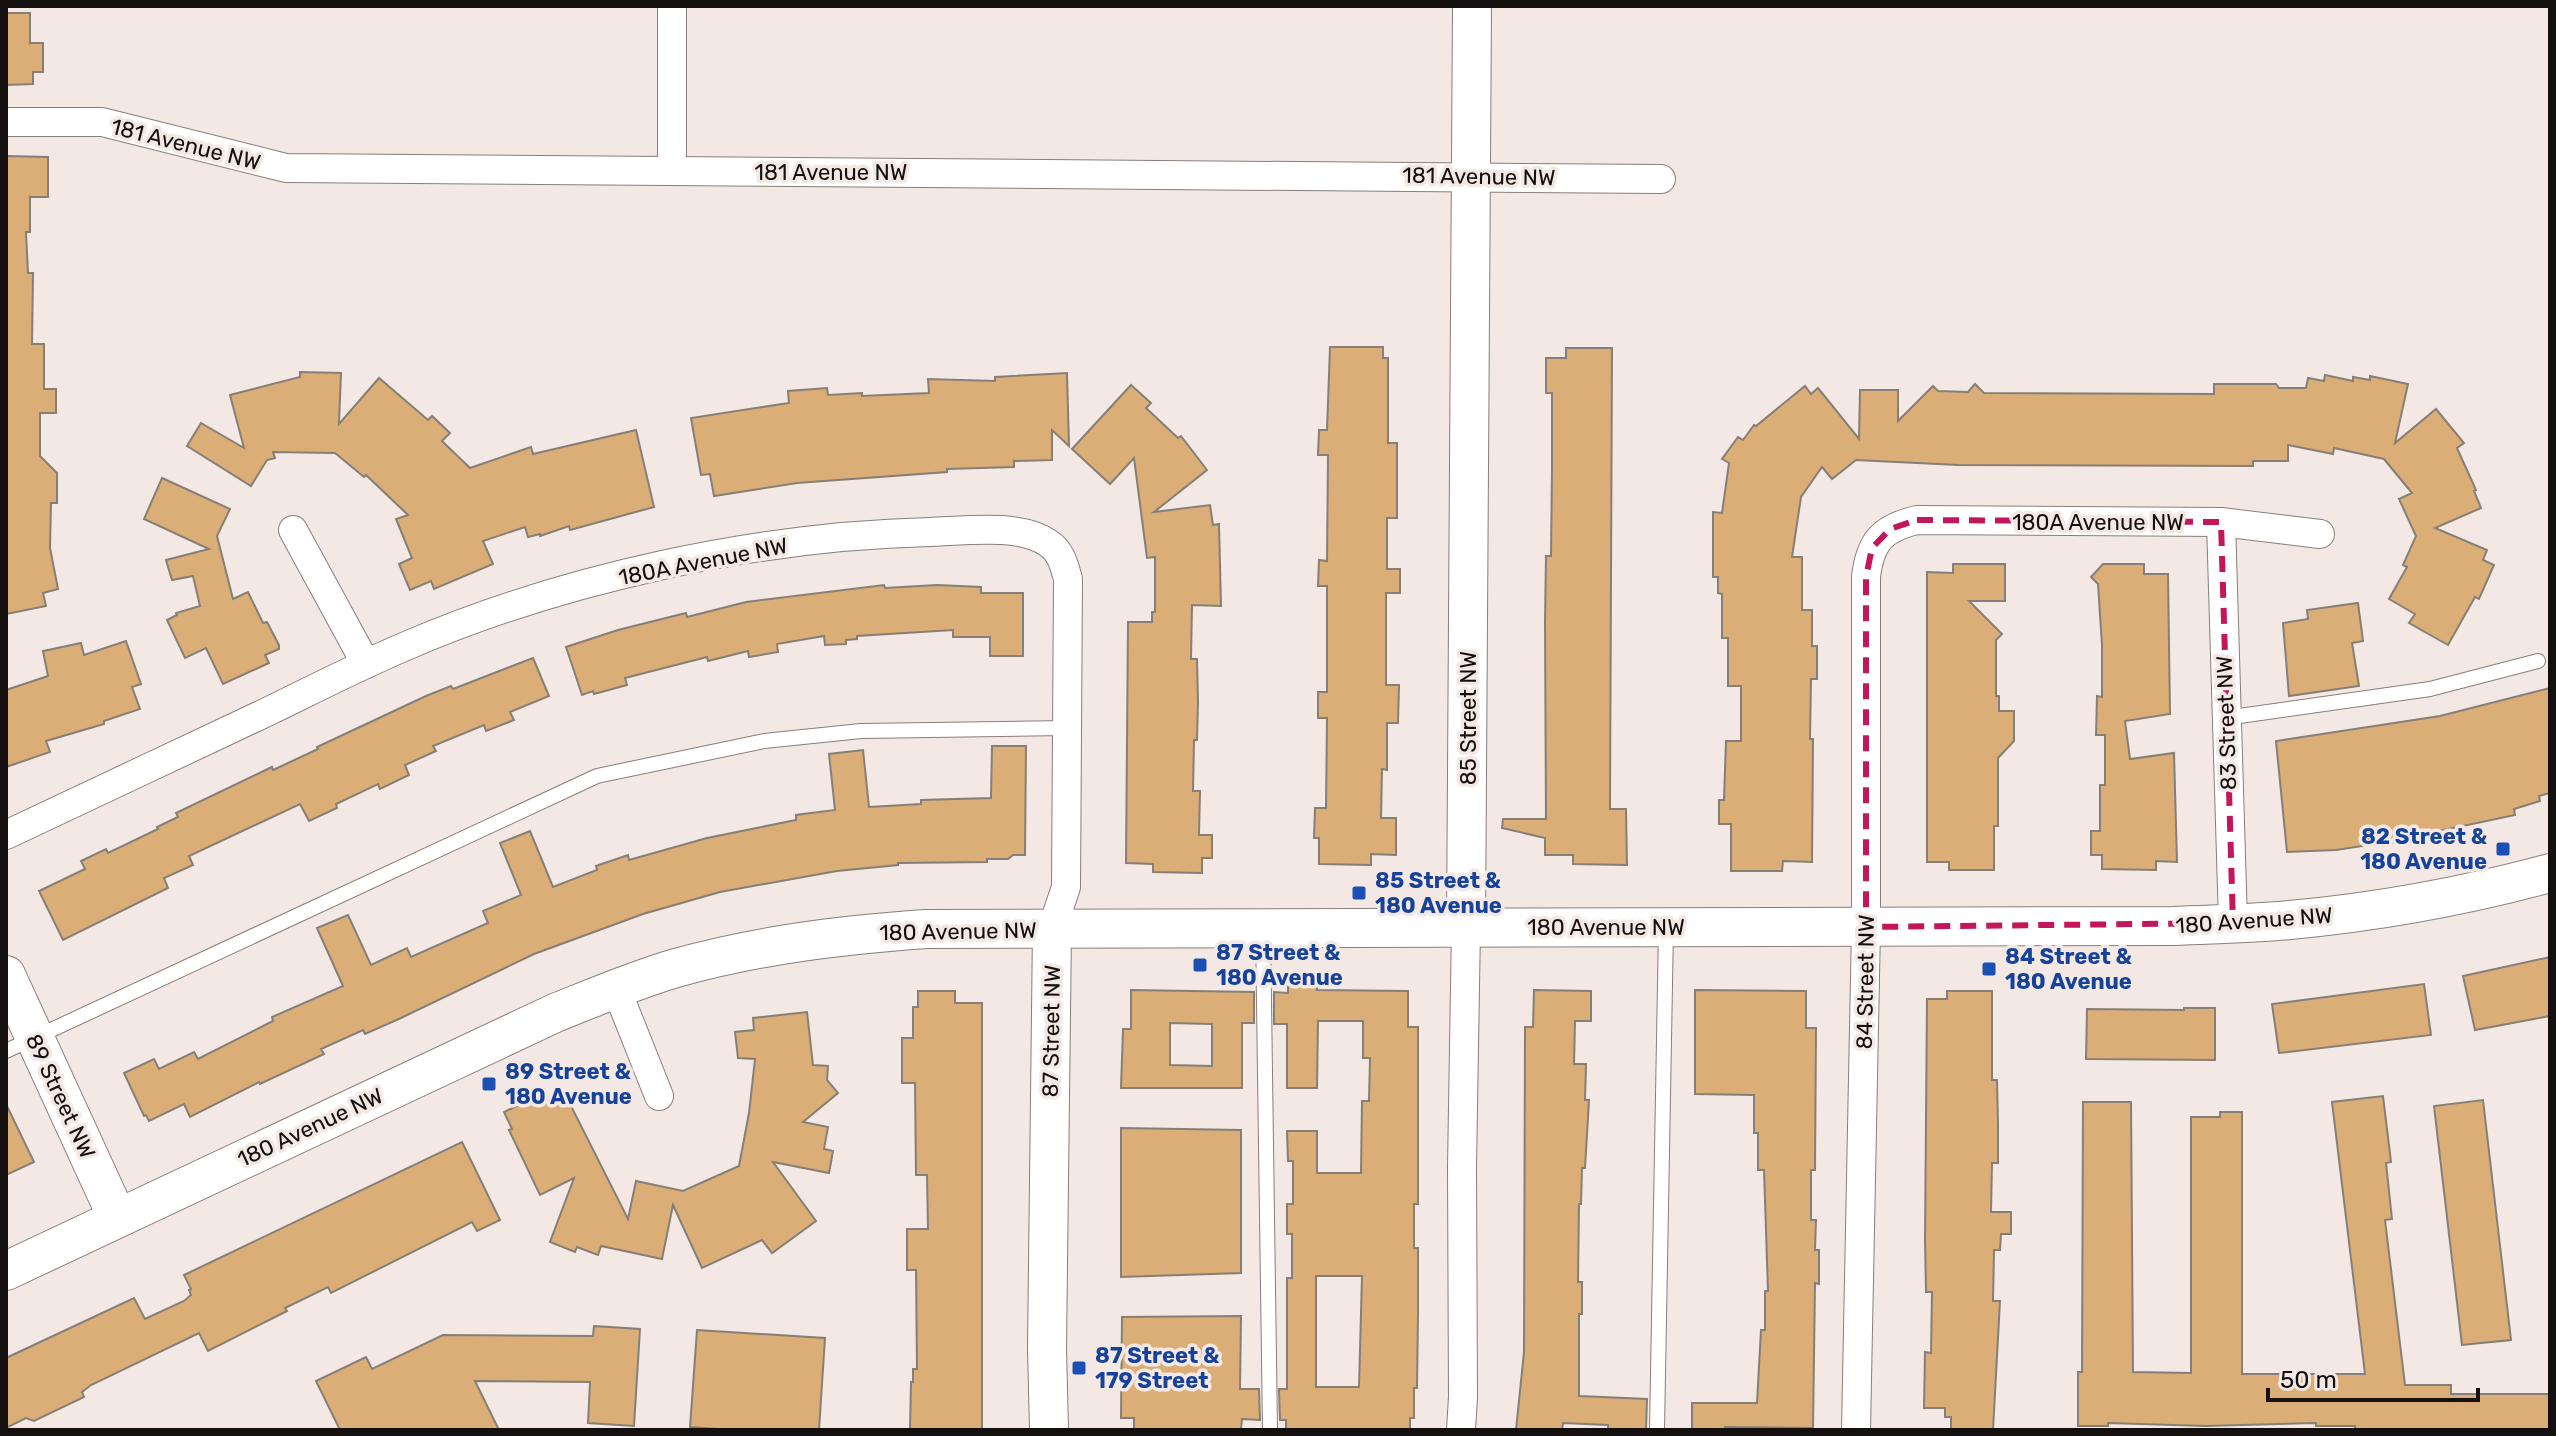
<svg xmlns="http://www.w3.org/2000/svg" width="2556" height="1436" viewBox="0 0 2556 1436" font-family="Rubik,sans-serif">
<rect width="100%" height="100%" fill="#f3e8e3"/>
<g fill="#dcae77" stroke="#857f77" stroke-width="2" fill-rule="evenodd">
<path d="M6,13H30V43H43V72H33V84L6,85Z"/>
<path d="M6,156L48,157V197H30V232H26L28,273H33L32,344H44V389H56V413H40V456L57,473V503H51L50,548L58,589L43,593L46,606L6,614Z"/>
<path d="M1330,347H1383V358H1388V443H1397V518H1387V569H1400V593H1386V685H1399L1398,723H1387V770L1382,769L1381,818H1396V855L1371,854V865L1319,864V838H1314L1315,808H1326L1327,718H1318V692H1327V586H1318L1319,560L1327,561L1328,455H1318L1319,430H1327Z"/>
<path d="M1566,348H1612L1610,809H1626L1627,865L1573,864V855H1545V838L1502,828L1503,819H1546L1545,622L1546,556H1551L1552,469V393H1546V358H1566Z"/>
<path d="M300,372L341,373L339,424L379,378L428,420L432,416L450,433L442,441L470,468L531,447L533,454L636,430L654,507L570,530L569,526L540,536V534L528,537L525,527L483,541L493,564L434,589L431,581L410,590L399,564L412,558L396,519L408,515L366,475L364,477L335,453L273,452L275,458L267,460L251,486L187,446L201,423L244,448L230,395L300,377Z"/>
<path d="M1067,373L1069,446L1052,430V460L1014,461V467L947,469V472L797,483L714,496L710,474L701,475L691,418L789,403L788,391L827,388L828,395L862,393V396L929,393L928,379L995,381V377Z"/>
<path d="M2325,375L2353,381V377L2370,380V376L2408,384L2395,443L2436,409L2464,443L2457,448L2476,490L2474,491L2481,508L2435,528L2487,550L2483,560L2494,565L2479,599L2475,597L2448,645L2409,623L2415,614L2389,599L2407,567L2403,565L2416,536L2399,499L2412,493L2384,459L2334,448L2333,454L2288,445V461H2253V466L1958,465L1856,460L1832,479L1822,467L1801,497L1792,557H1802V610H1812V646H1817V679H1811L1810,739H1813L1812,862L1783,861L1782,871H1731V824H1719V800H1724L1726,741H1741V686H1728V638H1722V594L1718,593V577H1713V512L1722,513L1729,463L1722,459L1738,437L1743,440L1754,425L1756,426L1805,386L1811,394L1818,388L1859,439L1860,390H1898V421L1933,386L1938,391L1968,392L1975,384L1984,393L2214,394V384H2276L2279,388H2306L2308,378L2324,381Z"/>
<path d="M1131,385L1151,403L1146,408L1178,438L1181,436L1207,470L1154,512L1210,505L1213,525L1219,524L1221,606L1192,605L1191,659H1197L1198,702L1197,740H1194L1193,791H1200L1199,835H1212V858H1202V873L1153,872V864L1126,863L1128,622H1152V612H1155V557L1147,558L1134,458L1110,484L1072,449Z"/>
<path d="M162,478L230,509L217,536L233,599L248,592L263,623L267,622L279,645V649L265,655L269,663L223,684L206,648L185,658L167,620L177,615L176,613L200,606L193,576L172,580L166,560L209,549L144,519Z"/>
<path d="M1953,564H2005V601H1969L2002,634L1996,640V696H1999V711H2014V741L1998,758V826H1994V870H1949V862H1927V572L1953,573Z"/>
<path d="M2103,564H2144V574H2168L2170,714L2125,721L2130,759L2174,753L2177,862L2156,861V870L2102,869V855H2091V831H2100V785H2105V735H2096L2097,696L2102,697V645L2098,584L2091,577Z"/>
<path d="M884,585L885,588L937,585L981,587V593H1023V656H990V637H953V630L857,636V639L846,640V644L825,645L824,636L777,644L778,652L749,657L748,651L708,661L707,657L625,678L627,685L594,694L593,691L582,695L566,647L618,630L686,613L687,617L746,602Z"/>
<path d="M2358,603L2363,641L2352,643L2359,686L2289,696L2283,623L2308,619L2307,610Z"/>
<path d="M126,641L141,684L132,687L140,709L104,721V724L46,741L50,752L6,767V690L48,676L43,651L81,643L84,655Z"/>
<path d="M533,658L549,696L510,712L514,720L486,731L484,725L433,746L436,751L405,765L409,775L380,789L378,784L336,804L337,808L309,821L300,804L189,856L193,865L164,878L168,888L63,940L39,891L85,869L81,861L106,849L108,853L158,829L157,827L178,817L176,813L272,767L273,770L318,749L317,747L426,696L451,686L453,689Z"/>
<path d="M2550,688V793L2539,796L2540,801L2514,809L2515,815L2415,836V839L2376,846L2375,844L2336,850L2287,852L2276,741L2440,716Z"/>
<path d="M992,746H1026L1025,855H1013L1008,859H987V862L898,863V865L837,871L720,892L643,914L534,954L401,1018L365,1034L363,1030L321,1049L324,1054L260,1084L259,1082L190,1117L184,1104L149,1121L146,1115L144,1116L124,1073L154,1059L159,1069L194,1052L198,1059L273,1021L272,1017L343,986L317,928L348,915L371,965L407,948L411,957L488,923L483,911L521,895L500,843L530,831L553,887L597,870L596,866L628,855L629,860L707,838L796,820V815L835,810L829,754L863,750L869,807L921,804V800L991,798Z"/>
<path d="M2550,957V1016L2475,1030L2463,976Z"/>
<path d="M1288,984H1317V990L1408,991V1027H1418V1204H1414V1248H1418V1313L1417,1388H1414V1418H1410V1430H1286V1420H1280L1279,1389H1287V1278H1292V1234H1287V1204H1293V1161H1288L1287,1131H1317V1173H1361L1362,1101H1369L1370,1058H1363V1021H1318L1317,1088H1287V1024H1274V992L1288,993ZM1316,1276H1362L1359,1387H1316Z"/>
<path d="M2424,984L2431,1035L2279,1053L2272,1004Z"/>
<path d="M1131,990L1254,992V1023H1242V1088H1121L1123,1029H1131ZM1170,1023L1212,1024V1066L1170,1065Z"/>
<path d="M1534,990L1591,991V1021H1575L1574,1064H1586L1585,1100H1589L1585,1168H1582L1581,1204H1579L1578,1282H1582V1314H1579V1396L1647,1399L1646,1430H1608V1425L1563,1423L1562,1430H1516L1524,1352L1525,1027H1533Z"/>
<path d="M1695,990L1806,991V1028H1816L1815,1170H1811V1220H1816L1815,1250H1819V1284L1815,1283L1813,1428L1725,1427V1430H1692V1403H1757L1761,1330H1765V1291H1768L1764,1170H1758V1133H1754V1095L1695,1094Z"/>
<path d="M918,991H955V1003H982V1430H910L911,1382H913V1369H917L916,1270H907V1229H928L927,1175H916L915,1083H902V1038H913V1007H918Z"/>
<path d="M1947,991H1992V1080H1997L1998,1124V1163H1992L1991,1212H2011V1234H2001L2000,1250H1994L1993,1301H2000L1993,1430H1951V1417H1945V1408H1924L1925,1352L1931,1353L1932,1292H1926L1925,1240L1927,999H1947Z"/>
<path d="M2184,1008H2215V1060L2086,1059L2087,1009L2184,1010Z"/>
<path d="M807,1012L813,1065L828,1066L827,1080L838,1093L803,1122L828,1127L824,1149L833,1151L829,1173L773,1162L816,1221L772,1253L762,1240L702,1268L673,1205L662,1259L601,1246L598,1255L577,1247L575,1252L550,1242L574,1178L540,1195L509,1130L512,1129L504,1112L545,1093L549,1102L565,1094L628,1219L636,1181L683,1191L739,1166L749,1113L755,1059L738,1058L735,1032L754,1030L753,1018Z"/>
<path d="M2383,1096L2391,1162L2386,1163L2392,1219L2385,1220L2405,1385H2451V1394H2550V1430H2355V1426H2316V1423L2206,1426L2108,1423V1426H2078V1372H2082L2083,1102H2131L2133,1372L2191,1373V1117H2220V1112H2242V1374H2365L2332,1102Z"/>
<path d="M2483,1100L2511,1340L2462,1345L2434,1106Z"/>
<path d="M6,1104L34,1162L6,1175Z"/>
<path d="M1121,1128L1241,1130V1273L1121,1277Z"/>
<path d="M462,1142L500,1220L477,1231L472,1222L331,1293L328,1287L285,1308L287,1311L208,1351L199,1333L91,1385L82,1392L84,1397L34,1421L26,1418L6,1428V1358L134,1298L145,1319L184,1301L191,1295L189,1290L191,1289L184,1275Z"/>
<path d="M1241,1316L1240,1389H1259L1260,1420L1242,1419L1241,1430H1134V1418H1121L1122,1317Z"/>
<path d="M594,1326L640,1329L634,1426L588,1423L590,1382L475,1381L499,1430H340L316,1381L366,1357L372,1369L443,1335L593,1336Z"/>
<path d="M697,1330L825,1338L819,1430H731L690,1427Z"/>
</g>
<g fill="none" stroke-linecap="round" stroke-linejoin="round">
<g stroke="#887e7a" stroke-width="16">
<g id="lane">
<path d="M2225,718L2430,689L2538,661"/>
<path d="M1263,930L1270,1430"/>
<path d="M6,1051L597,776L764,741L861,731L1067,728"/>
<path d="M1657,1430L1666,928"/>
</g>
</g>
<g stroke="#887e7a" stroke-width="30">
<g id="street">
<path d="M672,6V171"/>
<path d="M6,122H102L286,168L1661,179"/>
<path d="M2221,522L2233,923"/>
<path d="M293,530L366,664"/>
<path d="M6,835C94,794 181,752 269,711C314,689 359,666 406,646C564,578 758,536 930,532C962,531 1021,523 1048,543C1061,551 1064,565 1068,579L1066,887L1052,929"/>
<path d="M616,988L659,1096"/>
<path d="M1461,1430L1463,1397L1462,1168L1466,927"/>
<path d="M1856,1430L1866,927V577C1870,542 1882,528 1917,520L2221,522L2320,534"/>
</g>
</g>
<g stroke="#887e7a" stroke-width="40">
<g id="secondary">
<path d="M1466,927L1472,6"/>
<path d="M6,975L117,1217"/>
<path d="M6,1271L555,1013C595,997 635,980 676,968C758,945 841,935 926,929L2173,926C2211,924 2251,924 2290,920C2377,912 2465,896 2550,873"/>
<path d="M1049,1430L1047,1349L1052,929"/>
</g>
</g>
<use href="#lane" stroke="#fff" stroke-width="14"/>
<use href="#street" stroke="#fff" stroke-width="28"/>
<use href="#secondary" stroke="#fff" stroke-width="38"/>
</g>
<path fill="none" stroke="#c2185b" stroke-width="6" stroke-dasharray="16 10" stroke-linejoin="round" d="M1917,520L2221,522L2233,923L1866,927V577L1872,548L1890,529Z"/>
<g fill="#1a4fb4" stroke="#f3e8e3" stroke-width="3">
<rect x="2495" y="841" width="16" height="16" rx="4"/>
<rect x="1351" y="885" width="16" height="16" rx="4"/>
<rect x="1192" y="957" width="16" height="16" rx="4"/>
<rect x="1981" y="961" width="16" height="16" rx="4"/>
<rect x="481" y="1076" width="16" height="16" rx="4"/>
<rect x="1071" y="1360" width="16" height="16" rx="4"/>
</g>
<g text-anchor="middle" stroke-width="7" stroke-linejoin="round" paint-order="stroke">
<g font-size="22" fill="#14100f" stroke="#f3e8e3">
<text transform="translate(186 144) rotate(14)" y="8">181 Avenue NW</text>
<text x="831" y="180">181 Avenue NW</text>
<text transform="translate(1479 176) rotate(1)" y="8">181 Avenue NW</text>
<text x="2098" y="530">180A Avenue NW</text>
<text transform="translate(703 561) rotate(-11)" y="8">180A Avenue NW</text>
<text transform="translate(1468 718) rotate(-90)" y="8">85 Street NW</text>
<text transform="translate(2226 723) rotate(-92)" y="8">83 Street NW</text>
<text transform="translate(2254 920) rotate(-4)" y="8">180 Avenue NW</text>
<text x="1606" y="935">180 Avenue NW</text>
<text transform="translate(958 931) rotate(-1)" y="8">180 Avenue NW</text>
<text transform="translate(1865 982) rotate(-89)" y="8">84 Street NW</text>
<text transform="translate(1051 1031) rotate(-89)" y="8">87 Street NW</text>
<text transform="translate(61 1096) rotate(65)" y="8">89 Street NW</text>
<text transform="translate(310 1127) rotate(-25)" y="8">180 Avenue NW</text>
</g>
<g font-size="22" font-weight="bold" fill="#164399" stroke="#f3e8e3" text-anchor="start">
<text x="2487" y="844" text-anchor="end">82 Street &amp;<tspan x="2487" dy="25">180 Avenue</tspan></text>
<text x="1375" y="888">85 Street &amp;<tspan x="1375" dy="25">180 Avenue</tspan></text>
<text x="1216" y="960">87 Street &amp;<tspan x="1216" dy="25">180 Avenue</tspan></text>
<text x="2005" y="964">84 Street &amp;<tspan x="2005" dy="25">180 Avenue</tspan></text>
<text x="505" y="1079">89 Street &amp;<tspan x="505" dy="25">180 Avenue</tspan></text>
<text x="1095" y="1363">87 Street &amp;<tspan x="1095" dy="25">179 Street</tspan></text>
</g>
</g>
<rect width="2556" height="1436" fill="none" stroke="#14100f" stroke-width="16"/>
<path d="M2268 1388v12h210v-12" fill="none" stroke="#14100f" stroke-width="4"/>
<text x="2280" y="1388" font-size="24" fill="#14100f" stroke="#f3e8e3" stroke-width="6" paint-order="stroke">50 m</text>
</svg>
